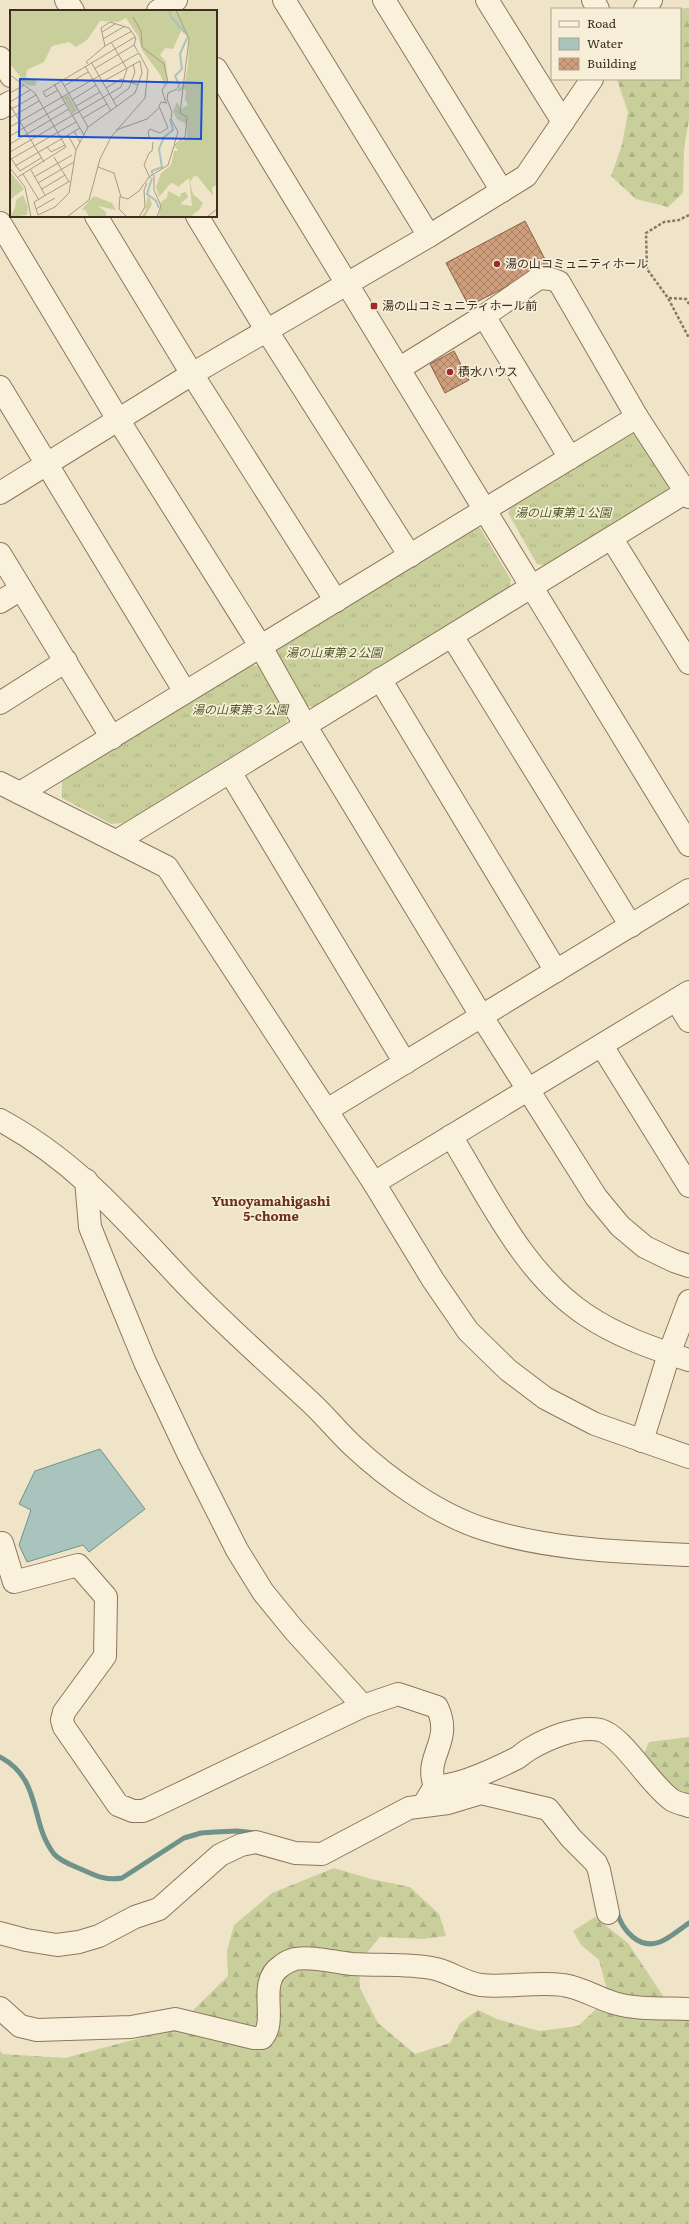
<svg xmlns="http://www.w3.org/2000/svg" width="689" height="2224" viewBox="0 0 689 2224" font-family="Literata,'Noto Sans JP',serif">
<defs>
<pattern id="grass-tufts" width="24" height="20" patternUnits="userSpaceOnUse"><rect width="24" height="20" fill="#c9cf9b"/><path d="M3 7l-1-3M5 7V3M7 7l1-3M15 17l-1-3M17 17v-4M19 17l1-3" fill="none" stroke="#aeb285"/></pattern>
<pattern id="forest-firs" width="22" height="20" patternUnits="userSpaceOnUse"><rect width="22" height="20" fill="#c9cf9b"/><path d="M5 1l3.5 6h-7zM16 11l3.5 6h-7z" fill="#aeb285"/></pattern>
<pattern id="building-cross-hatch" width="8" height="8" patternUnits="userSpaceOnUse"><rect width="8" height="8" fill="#cf9f7d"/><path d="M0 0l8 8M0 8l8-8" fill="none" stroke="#a98266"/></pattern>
</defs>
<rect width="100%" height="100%" fill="#f0e4c8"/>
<g fill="url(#grass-tufts)">
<path d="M627,430H639L669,480L668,491L549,566L537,564L508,513L515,499Z"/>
<path d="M466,528H480L511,580L509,589L322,704L313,707L304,705L273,653L278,643Z"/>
<path d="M245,664L259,666L288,713L286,723L123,823L111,824L62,798V778Z"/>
</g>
<g fill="url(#forest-firs)">
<path d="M689,8V119L684,149L683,193L668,207L636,199L611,176L622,145L628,112L617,80L680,79V9H665Z"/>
<path d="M689,1737V1794L663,1783L649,1771L644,1754L649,1742Z"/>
<path d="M334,1868L371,1879L410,1887L439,1914L446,1936L423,1939L380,1937L359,1962L360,1988L378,2023L415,2054L450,2043L460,2023L478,2010L497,2019L539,2031L578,2026L609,1997L599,1960L581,1945L573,1931L595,1917L628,1943L669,2005L689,2014V2224H0V2051L3,2054L65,2058L174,2029L228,1976L227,1951L234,1925L272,1893Z"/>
</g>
<path fill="#a9c4bc" stroke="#6f938a" d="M100,1449L145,1509L89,1552L83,1545L27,1562L19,1545L31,1510L19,1504L35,1471Z"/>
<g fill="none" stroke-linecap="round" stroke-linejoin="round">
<g stroke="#6f938a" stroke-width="5">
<path d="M0,1757C43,1780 29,1822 54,1854C61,1862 74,1866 83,1870C96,1876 107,1881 122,1878L184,1838L201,1833L215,1832L237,1831L257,1833"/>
<path d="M617,1912C622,1930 639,1950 660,1942C670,1938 680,1929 689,1923"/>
</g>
</g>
<g fill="url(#building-cross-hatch)" stroke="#8d5f41">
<path d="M525,221L548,265L469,306L446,263Z"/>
<path d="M454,351L469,380L445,393L430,364Z"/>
</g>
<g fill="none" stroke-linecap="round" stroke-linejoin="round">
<g stroke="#8d765c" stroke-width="24">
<g id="minor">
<path d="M66,0L73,11"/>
<path d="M284,0L429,236"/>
<path d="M384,0L502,191"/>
<path d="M487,0L563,122"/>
<path d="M593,0L598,9"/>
<path d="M645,9L651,0"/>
<path d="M158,11L176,0"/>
<path d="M0,58L11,76"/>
<path d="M216,69L689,845"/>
<path d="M0,108L11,102"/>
<path d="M96,216L192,374L336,601"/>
<path d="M197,216L267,331L410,556"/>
<path d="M0,223L119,421L261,647L305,725L482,1017L596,1197L620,1226L645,1247L674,1261L689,1266"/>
<path d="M400,368L484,316"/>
<path d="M0,387L185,692"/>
<path d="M570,458L484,316L539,278L551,279L559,282L637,417L689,497"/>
<path d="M0,493L192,374L429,236L526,176L592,79"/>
<path d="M612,539L689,663"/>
<path d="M0,554L112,738"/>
<path d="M0,602L21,589"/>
<path d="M452,636L631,926"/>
<path d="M380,679L556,971"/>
<path d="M0,703L66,661"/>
<path d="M230,772L405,1063"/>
<path d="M0,783L167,867L374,1183L433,1280L468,1331L508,1370L545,1398L595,1424L689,1457"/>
<path d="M20,793L637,417"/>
<path d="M117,841L686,492"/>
<path d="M676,1000L689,1021"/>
<path d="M602,1046L689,1186"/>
<path d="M327,1110L689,890"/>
<path d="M0,1120C74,1160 122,1216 178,1276C218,1319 264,1359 307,1399C323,1413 336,1430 352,1445C388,1479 440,1516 487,1530C552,1550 622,1552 689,1555"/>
<path d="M451,1136C489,1198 524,1274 586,1315C617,1336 654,1349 689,1360"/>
<path d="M86,1180L90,1227L112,1282L145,1362L188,1453L237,1550L263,1592L294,1630L363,1706"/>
<path d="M374,1183L689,992"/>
<path d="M642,1441L669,1354L689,1301"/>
<path d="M2,1543L14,1582L78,1565L106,1597L105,1656L64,1712L62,1720L64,1727L118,1805L133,1811H143L150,1808L363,1706L398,1694L437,1707C454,1742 423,1756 435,1786L423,1806"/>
<path d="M435,1786C456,1787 495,1769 515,1759C520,1757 523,1753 528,1750C546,1739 578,1725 600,1730C623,1736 649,1784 672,1800C677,1803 683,1804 689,1806"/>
<path d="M0,1933L26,1940L57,1945L79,1942L99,1936L135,1917L159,1909L220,1855L241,1845L256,1842L295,1853L322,1854L409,1808L448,1803L481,1793L548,1809L571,1838L596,1863L599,1870L608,1913"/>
<path d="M0,2008L20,2026L37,2030L131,2027L175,2019L254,2038H262C279,2020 256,1983 281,1966C285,1963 291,1960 295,1959C313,1956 333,1962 352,1964C380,1966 408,1963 436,1969C452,1973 465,1983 481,1985C508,1988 536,1981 563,1985C580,1987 597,1998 614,2003C637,2010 665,2008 689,2009"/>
</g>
</g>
<g stroke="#8d765c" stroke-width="2.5" stroke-dasharray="3 2" stroke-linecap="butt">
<path d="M689,215L679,220L664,222L646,233L647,269L668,298L689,338"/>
<path d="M669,298L686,299L689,304"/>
</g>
<use href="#minor" stroke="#faf1dc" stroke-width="22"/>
</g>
<g fill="#9e2a2b" stroke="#f7eed8" stroke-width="1.5">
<circle cx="497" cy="264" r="4"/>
<rect x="370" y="302" width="8" height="8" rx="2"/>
<circle cx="450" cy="372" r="4"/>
</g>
<g text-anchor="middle" stroke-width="3.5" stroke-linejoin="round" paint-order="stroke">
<g font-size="12" fill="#3d2e20" stroke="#f7eed8" text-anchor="start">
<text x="505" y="268">湯の山コミュニティホール</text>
<text x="382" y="310">湯の山コミュニティホール前</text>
<text x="458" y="376">積水ハウス</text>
</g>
<g font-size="12" font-style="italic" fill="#4d5a26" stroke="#f7eed8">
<text x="563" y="517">湯の山東第１公園</text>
<text x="334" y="657">湯の山東第２公園</text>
<text x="240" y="714">湯の山東第３公園</text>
</g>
<g font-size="13" font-weight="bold" fill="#6b2e1e" stroke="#f7eed8">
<text x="271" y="1206">Yunoyamahigashi<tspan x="271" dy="15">5-chome</tspan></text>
</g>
</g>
<g transform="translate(10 10)">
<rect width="207" height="207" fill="#f0e4c8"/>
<path d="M58,85L67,100L63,104L53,87Z" fill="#c9cf9b"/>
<path d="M0,0H207V174L202,178L203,186L188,167L184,166L180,172L183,184L193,193L189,200L180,207H149L151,192L157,188L158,181L170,187L171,183L176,182L178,187L170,194L182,196L179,168L168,177L163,173L160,174L149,187L146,177L151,163L161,155L164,141H168L165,136L177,128L176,114L167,109L163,101L167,92L171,99L178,95L175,89L176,81L174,79L168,82L167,80L175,73L178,54L179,30L172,19L163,39L155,38L150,45L156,52L157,72L154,76L151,66L132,40L128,26L116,8L108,12L90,11L77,30L66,37L59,32L42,36L34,52L17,60L16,67L27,71L25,76L17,75L11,71L10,66L0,54ZM0,162L14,179L1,189L0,187ZM138,184L142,194L135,207H131L135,202ZM13,185L18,197L17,205L0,207L5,198L6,190ZM84,186L102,193L106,200L88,196L96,202V207H79L76,201L72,199Z" fill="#c9cf9b"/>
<path fill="none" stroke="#a9c4bc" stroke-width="2" d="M159,0L161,7L175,23M168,78L169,74L165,66L172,59L170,44L177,28M142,164V161L152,157L149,139L154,127L163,120L160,109M142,168L137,184L146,191L149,198"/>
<path fill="none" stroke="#a89b85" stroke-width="1" d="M123,7L131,21L132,37L154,54L158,72L152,80L156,93M92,22L105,14M93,29L115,16M95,36L122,21M81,52L107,97M78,54L76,52L95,36L91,18L100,12L119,18L126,28L124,35L128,42M75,56L101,101M84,59L124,35M0,65L25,83L56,137L8,167M51,70L78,117M44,74L74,125M54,76L78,62M96,78L111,69L128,75M48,80L36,87L33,82L125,27M0,83L14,75M62,90L86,75M103,90L119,78L125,62L123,54M0,92L20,80M0,95L34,152M66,96L90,82M0,100L26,85M0,108L29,91M73,108L97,94M0,117L129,43L138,60L135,88L101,127L90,149L79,190L57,207M106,120L137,109L149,98M64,121L70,132M58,125L66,140M0,126L56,93M136,128L139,127L138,122L140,119L150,123L158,118L149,96L151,92L157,93M0,134L59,99M164,135L168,122L161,109L162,102L157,89L158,83L167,79M37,137L41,142L55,135M0,142L111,77L117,59L101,32M0,147L10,161L31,148M44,147L59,172M1,149L66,112M5,156L70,118M88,157L104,163L111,187L118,189L129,181L139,167L158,155L164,136L175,127L177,107L170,103L179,29L166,0M0,158L15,177L21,207M21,160L35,185M13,164L29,190M144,165V180L151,196L147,207M24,167L62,145M140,168L134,155L139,143L142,141L143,132M60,171L24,192L28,205L45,197L59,183L66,140L78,117L125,83L132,63L130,51L92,72M28,173L64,152M32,179L55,165M110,186L109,199L117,207M26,199L45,188M129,207L135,197L134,180L137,173M197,207L207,199"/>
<path fill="#1d4ed8" fill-opacity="0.15" stroke="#1d4ed8" stroke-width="2" d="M10,69L192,73L191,129L9,126Z"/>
<rect width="207" height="207" fill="none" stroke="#3d2e20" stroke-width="2"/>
</g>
<rect x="551" y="8" width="130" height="72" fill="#f7eed8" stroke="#ada18e"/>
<rect x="559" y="21" width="20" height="6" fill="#faf1dc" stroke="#ada18e"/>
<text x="587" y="28" font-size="12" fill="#3d2e20">Road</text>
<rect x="559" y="38" width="20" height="12" fill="#a9c4bc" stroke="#ada18e"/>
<text x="587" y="48" font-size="12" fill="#3d2e20">Water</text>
<rect x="559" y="58" width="20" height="12" fill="url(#building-cross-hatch)" stroke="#ada18e"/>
<text x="587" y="68" font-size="12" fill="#3d2e20">Building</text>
</svg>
